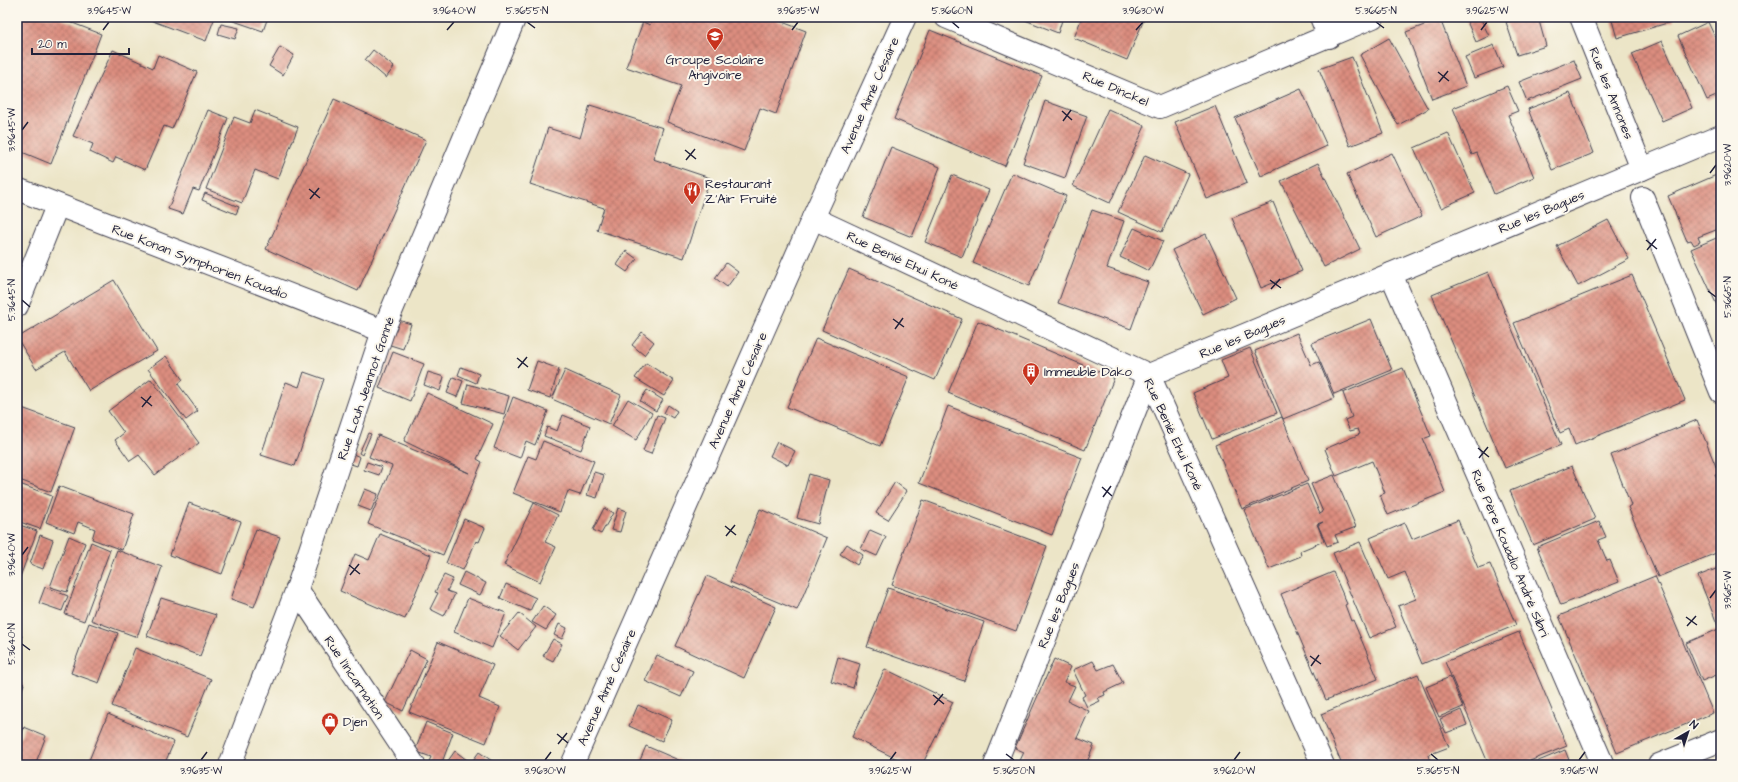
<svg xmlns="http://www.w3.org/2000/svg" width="1738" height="782" viewBox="0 0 1738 782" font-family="'Architects Daughter',sans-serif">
<defs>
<pattern id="building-cross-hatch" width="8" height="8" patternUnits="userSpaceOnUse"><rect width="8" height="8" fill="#dc8d7f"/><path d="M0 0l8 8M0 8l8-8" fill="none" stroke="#b27369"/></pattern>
</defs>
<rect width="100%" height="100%" fill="#fbf7ec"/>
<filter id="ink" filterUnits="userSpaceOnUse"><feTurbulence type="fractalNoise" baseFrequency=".025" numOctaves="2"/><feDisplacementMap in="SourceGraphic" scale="8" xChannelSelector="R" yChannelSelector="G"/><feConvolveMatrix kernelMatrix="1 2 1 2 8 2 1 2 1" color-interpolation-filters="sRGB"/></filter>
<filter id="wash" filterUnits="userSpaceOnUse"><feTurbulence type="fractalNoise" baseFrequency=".012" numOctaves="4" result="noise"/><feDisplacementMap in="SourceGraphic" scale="16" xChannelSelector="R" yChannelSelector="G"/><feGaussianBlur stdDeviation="0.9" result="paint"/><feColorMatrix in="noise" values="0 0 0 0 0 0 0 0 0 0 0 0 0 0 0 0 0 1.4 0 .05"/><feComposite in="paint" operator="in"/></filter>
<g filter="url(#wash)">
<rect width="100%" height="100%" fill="#ece5c7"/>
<g id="blocks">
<g fill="url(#building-cross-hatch)">
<path d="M17,17H57L101,34L51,164L17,150Z"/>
<path d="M142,17H215L206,41Z"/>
<path d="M229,17H268L263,31L228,19Z"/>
<path d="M653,17H769L806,31L776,114L760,108L744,151L667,122L681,86L626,67L643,22L650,25Z"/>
<path d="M1026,17H1063L1058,33L1025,20Z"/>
<path d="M1082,17H1145L1127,60L1074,38Z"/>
<path d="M1465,17H1480L1489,36L1476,42Z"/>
<path d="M1524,17H1538L1546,46L1517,55L1506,22Z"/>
<path d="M1611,17H1673L1674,21L1617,38Z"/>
<path d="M1440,19L1466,86L1432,99L1406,32Z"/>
<path d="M1708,22L1721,50V94L1707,100L1678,36Z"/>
<path d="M221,24L239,28L235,39L218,34Z"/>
<path d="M930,30L1042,76L1005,166L894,119Z"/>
<path d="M1389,38L1428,109L1398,125L1360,55Z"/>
<path d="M1662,41L1692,108L1662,121L1632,54Z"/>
<path d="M1494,45L1503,67L1474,78L1465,57Z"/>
<path d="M280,47L294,55L283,75L269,66Z"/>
<path d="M113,50L153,68L158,55L197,72L172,129L164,126L145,170L116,157L113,163L90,152L93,144L73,136Z"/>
<path d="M373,50L394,67L386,78L365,60Z"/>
<path d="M1352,57L1383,133L1350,146L1319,69Z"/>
<path d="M1574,60L1582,79L1527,101L1519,82Z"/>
<path d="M1507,86L1518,111L1508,115L1534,177L1494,194L1477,153L1472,155L1453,108Z"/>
<path d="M1301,89L1327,146L1261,176L1235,118Z"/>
<path d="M1570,93L1594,153L1552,170L1528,109Z"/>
<path d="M334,99L426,140L358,291L266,249Z"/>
<path d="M1045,101L1087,116L1065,178L1023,163Z"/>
<path d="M590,105L663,128L653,159L710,178L684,258L597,230L604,208L530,184L548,128L580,138Z"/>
<path d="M1215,106L1247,183L1207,199L1175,122Z"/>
<path d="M1108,109L1145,126L1110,203L1073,186Z"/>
<path d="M208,110L228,118L199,191L193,189L183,214L168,209Z"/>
<path d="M255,110L298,127L278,179L255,170L242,203L206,189L234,117L250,123Z"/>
<path d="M1448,133L1475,193L1441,208L1414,148Z"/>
<path d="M891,147L940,167L912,237L863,217Z"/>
<path d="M1392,153L1422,216L1376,237L1347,174Z"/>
<path d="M1145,155L1188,174L1162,232L1118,212Z"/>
<path d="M1318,163L1360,249L1324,267L1281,181Z"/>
<path d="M1012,173L1066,196L1029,286L973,263Z"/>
<path d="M1721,173V228L1698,237L1700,242L1694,245L1691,240L1687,241L1668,196Z"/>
<path d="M952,175L989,190L962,257L925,242Z"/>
<path d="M205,193L239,207L236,214L202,200Z"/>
<path d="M1273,202L1302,271L1261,288L1232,218Z"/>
<path d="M1092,210L1124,221L1107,268L1148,282L1131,329L1058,303Z"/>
<path d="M1608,220L1629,259L1578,286L1557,246Z"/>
<path d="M1134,228L1163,241L1149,271L1120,257Z"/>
<path d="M1206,234L1236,298L1203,314L1172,250Z"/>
<path d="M1721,236V314L1691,249Z"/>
<path d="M626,251L637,259L627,272L617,265Z"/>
<path d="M726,263L738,272L727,287L715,278Z"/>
<path d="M849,269L962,319L935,380L822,330Z"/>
<path d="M1488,272L1561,445L1505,468L1432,295Z"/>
<path d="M1632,275L1685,400L1575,445L1569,429L1560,433L1514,323Z"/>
<path d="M114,280L157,351L89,391L65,352L36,369L17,338Z"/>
<path d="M392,318L411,324L403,349L384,343Z"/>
<path d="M1371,319L1392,370L1334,394L1312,343Z"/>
<path d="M978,321L1114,378L1085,450L948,393Z"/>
<path d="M642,332L654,342L644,355L632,345Z"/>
<path d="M1297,333L1311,365L1319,362L1334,398L1283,419L1255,351Z"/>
<path d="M816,338L909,377L880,446L787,407Z"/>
<path d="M1250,348L1277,413L1212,439L1193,393L1228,378L1221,360Z"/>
<path d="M393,352L424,364L410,401L379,388Z"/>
<path d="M166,356L183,380L178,384L198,411L186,420L148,369Z"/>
<path d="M537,361L559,369L550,398L527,390Z"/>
<path d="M646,363L674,381L664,396L635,378Z"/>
<path d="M461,367L479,374L476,383L458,375Z"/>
<path d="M1403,368L1431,436L1423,439L1445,492L1388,515L1380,495L1385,493L1372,461L1336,476L1325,449L1360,434L1358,429L1350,431L1345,420L1352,417L1343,393Z"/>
<path d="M565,370L621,395L609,424L552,399Z"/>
<path d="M304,372L324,379L295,466L261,455L286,382L299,387Z"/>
<path d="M428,372L444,377L440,391L424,385Z"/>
<path d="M453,377L463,381L457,397L447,393Z"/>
<path d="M151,379L199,443L155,475L139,455L130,461L115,440L124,433L108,411Z"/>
<path d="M468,384L509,396L504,414L463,403Z"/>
<path d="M647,390L663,400L656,411L640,401Z"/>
<path d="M427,393L493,424L477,459L482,462L443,555L368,524L392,466L369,457L378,435L469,473L404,441Z"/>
<path d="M513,397L548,411L535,445L526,441L520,458L494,448Z"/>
<path d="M628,399L652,413L636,440L612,426Z"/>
<path d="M668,405L677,411L673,418L664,413Z"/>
<path d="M948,406L1082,458L1052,535L919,483Z"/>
<path d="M19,407L75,427L51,492L17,479V412Z"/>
<path d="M563,415L590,426L581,450L544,436L547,427L557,431Z"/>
<path d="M657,415L665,418L651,454L643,451Z"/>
<path d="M1282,417L1308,481L1242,509L1215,445Z"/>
<path d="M1697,420L1719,474L1715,475L1720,486H1721V551L1658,577L1628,507L1631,505L1611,455Z"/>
<path d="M368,433L371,434L362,455L359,453Z"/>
<path d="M543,441L594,461L580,495L568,491L560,512L513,493L528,456L536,459Z"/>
<path d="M777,442L795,451L788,465L770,456Z"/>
<path d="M353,454L360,457L357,466L342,461Z"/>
<path d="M367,462L382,467L379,475L364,470Z"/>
<path d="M1572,466L1595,519L1533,545L1510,491Z"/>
<path d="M594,472L604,475L597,498L587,495Z"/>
<path d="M809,474L829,480L818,524L797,518Z"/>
<path d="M1334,475L1356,527L1335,535L1338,542L1327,546L1318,525L1323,522L1317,524L1324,541L1300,551L1301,556L1269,569L1244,510L1307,484L1320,514L1323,512L1311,484Z"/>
<path d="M895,482L907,491L888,520L876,513Z"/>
<path d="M17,483L52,496L40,529L17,521Z"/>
<path d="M59,486L134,514L122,550L92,539L95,529L78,522L74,533L46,522Z"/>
<path d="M365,489L378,494L371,511L358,506Z"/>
<path d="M923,500L1047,546L1016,631L892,585Z"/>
<path d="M189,503L241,522L222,574L170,555Z"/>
<path d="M534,503L558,515L545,542L556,547L540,582L504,565Z"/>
<path d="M604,508L613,513L601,534L593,530Z"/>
<path d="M618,508L626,511L620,532L611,530Z"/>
<path d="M760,509L827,538L797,610L730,582Z"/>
<path d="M464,519L485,528L479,542L476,541L463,570L446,563Z"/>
<path d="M1458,520L1478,568L1490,564L1516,625L1422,664L1398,606L1416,599L1405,572L1388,579L1370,538L1405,523L1412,539Z"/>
<path d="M1599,521L1606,537L1598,540L1607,561L1610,560L1619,582L1561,605L1537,547Z"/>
<path d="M17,524L37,531L17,585Z"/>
<path d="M256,529L280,537L254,607L231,599Z"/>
<path d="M870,530L886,537L877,556L861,549Z"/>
<path d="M380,534L431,555L405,619L340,591L355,554L369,560Z"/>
<path d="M40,535L53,540L43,569L30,564Z"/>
<path d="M69,536L85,543L67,592L50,587Z"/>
<path d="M91,542L110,550L84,621L65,614Z"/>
<path d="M1360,542L1396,627L1369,638L1333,553Z"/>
<path d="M847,544L863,555L857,565L840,554Z"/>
<path d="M117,550L162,567L137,637L91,620Z"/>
<path d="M1721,567V625L1718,626L1698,576Z"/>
<path d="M464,572L486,583L480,595L458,585Z"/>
<path d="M1333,572L1347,604L1345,605L1351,621L1353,620L1378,679L1326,700L1281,594Z"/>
<path d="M444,575L453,579L447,591L455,594L444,616L430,609L438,593L435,592Z"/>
<path d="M707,576L776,607L744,678L675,646Z"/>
<path d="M1655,576L1713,713L1617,753L1559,616Z"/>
<path d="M506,584L536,598L530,611L500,598Z"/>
<path d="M45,587L68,596L62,611L39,603Z"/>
<path d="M888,588L984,622L964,681L867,647Z"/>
<path d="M161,598L216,615L200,656L147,636Z"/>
<path d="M468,598L506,613L492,648L454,632Z"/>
<path d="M543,606L556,615L546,630L532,622Z"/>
<path d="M519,613L536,627L518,650L500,636Z"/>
<path d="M89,623L118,633L99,683L71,673Z"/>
<path d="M559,624L567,628L562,639L554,635Z"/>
<path d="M1721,628V673L1702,681L1686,643Z"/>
<path d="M1519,632L1567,746L1520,765H1489L1445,662Z"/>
<path d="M17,634L22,636L17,650Z"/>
<path d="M553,639L562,644L553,661L543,656Z"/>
<path d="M438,642L493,665L479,698L500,707L486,743L409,712Z"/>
<path d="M135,648L211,679L187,737L112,706Z"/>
<path d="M410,650L427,659L403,711L385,702Z"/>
<path d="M657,655L693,671L681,697L645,681Z"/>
<path d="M838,657L860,664L853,688L831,681Z"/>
<path d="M1054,659L1071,667L1064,682L1075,686L1068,701L1089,711L1077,738L1094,745L1086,765H1018L1024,752L1015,748Z"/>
<path d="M1093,661L1098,670L1113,664L1123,683L1104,692L1105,695L1098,698L1100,701L1087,707L1082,697L1085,695L1073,670Z"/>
<path d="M885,669L953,702L922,765H909L852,737Z"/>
<path d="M1418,674L1449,747L1428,755L1431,765H1342L1321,714Z"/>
<path d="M1450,677L1463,707L1439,717L1426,687Z"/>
<path d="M17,682L24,684L18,699L17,698Z"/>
<path d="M638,705L672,720L662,741L629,726Z"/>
<path d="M1461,710L1467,725L1446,733L1440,719Z"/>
<path d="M108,714L174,742L164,765H87Z"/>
<path d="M426,722L453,733L441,765L428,764L431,757L415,751Z"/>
<path d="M24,727L46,736L35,765L17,764V747Z"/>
<path d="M646,746L690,765H638Z"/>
<path d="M1565,750L1569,760L1566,761L1568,765H1529Z"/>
<path d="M455,751L471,763L479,752L498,765H445Z"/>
</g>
</g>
</g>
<g filter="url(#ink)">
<use href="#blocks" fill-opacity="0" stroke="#403f50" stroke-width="1"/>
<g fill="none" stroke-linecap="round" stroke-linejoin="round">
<g stroke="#403f50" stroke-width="24">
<g id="minor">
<path d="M946,17L1160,107L1373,17"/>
<path d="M1321,17L1329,37"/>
<path d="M1581,17L1642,169"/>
<path d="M17,189L383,331"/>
<path d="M1643,198L1721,392"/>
<path d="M813,218L1149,375L1323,765"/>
<path d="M1391,274L1603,765"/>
<path d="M17,306L57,206"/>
<path d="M297,589L414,765"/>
<path d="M230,765L297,589L383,331L515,17"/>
<path d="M995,765L1149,375L1721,136"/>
<path d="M1659,765L1721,740"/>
</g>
</g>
<g stroke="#403f50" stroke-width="24">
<path id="tertiary" d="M572,765L813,218L905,17"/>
</g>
<use href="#minor" stroke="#fff" stroke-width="22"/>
<use href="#tertiary" stroke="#fff" stroke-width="22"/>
</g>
</g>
<path fill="none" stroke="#22223b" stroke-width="1.5" d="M527,22L535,28M952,22L959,28M1376,22L1384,28M103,30L109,22M447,30L454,22M792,30L798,22M1136,30L1143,22M1481,30L1487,22M1438,72L1449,81M1439,82L1448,71M1062,111L1072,120M1063,121L1071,110M22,130L28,122M685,150L696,159M686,160L695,149M1710,173L1716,165M309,189L320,198M310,199L319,188M1646,240L1657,249M1647,250L1656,239M1270,280L1281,288M1271,289L1280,279M1708,291L1716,297M22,300L30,307M893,319L904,327M895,329L903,318M517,358L528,367M518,368L527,357M141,397L152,406M142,407L151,396M1478,448L1489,457M1479,458L1488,447M1102,487L1112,496M1103,497L1111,486M725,526L736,535M726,536L735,525M22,555L28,547M349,565L360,574M350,575L359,564M1710,598L1716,590M1686,617L1697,625M1687,626L1696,616M22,644L30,650M1310,656L1321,664M1311,666L1319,655M933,695L944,704M934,705L943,694M557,734L568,743M558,744L567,733M1006,754L1014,760M1431,754L1438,760M201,760L207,752M545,760L551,752M890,760L896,752M1234,760L1240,752M1579,760L1585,752"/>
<defs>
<g id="school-pin" transform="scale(0.9)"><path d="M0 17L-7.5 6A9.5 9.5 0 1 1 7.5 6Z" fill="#c8321e" stroke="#fbf7ec"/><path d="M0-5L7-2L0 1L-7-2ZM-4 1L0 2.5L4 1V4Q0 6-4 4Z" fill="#fff"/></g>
<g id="restaurant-pin" transform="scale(0.9)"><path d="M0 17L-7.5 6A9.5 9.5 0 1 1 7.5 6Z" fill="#c8321e" stroke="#fbf7ec"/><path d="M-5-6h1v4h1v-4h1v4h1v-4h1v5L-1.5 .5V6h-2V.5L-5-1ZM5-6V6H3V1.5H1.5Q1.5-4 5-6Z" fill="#fff"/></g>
<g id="building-pin" transform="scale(0.9)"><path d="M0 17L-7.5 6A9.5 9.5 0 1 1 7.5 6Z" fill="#c8321e" stroke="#fbf7ec"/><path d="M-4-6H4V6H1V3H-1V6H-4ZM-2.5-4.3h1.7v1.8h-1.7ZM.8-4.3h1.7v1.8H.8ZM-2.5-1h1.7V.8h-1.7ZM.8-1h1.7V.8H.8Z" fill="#fff"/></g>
<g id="shop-pin" transform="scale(0.9)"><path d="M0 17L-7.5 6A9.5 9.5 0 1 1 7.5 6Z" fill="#c8321e" stroke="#fbf7ec"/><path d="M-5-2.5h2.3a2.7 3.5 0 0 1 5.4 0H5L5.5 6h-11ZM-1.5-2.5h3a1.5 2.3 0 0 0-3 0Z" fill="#fff"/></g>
</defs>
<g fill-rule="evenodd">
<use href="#school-pin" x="715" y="36"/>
<use href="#restaurant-pin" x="692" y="190"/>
<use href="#building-pin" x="1031" y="371"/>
<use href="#shop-pin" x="330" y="721"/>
</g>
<g text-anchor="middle" stroke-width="4" stroke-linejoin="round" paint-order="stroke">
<g font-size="13" fill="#22223b" stroke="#fbf7ec" text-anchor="start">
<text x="715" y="64" text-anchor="middle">Groupe Scolaire<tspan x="715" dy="15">Angivoire</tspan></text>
<text x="705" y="188">Restaurant<tspan x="705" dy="15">Z'Air Fruité</tspan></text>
<text x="1044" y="376">Immeuble Dako</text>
<text x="343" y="726">Djen</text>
</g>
<g font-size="13" fill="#22223b" stroke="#fbf7ec">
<text transform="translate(1116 88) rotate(23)" y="5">Rue Dinckel</text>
<text transform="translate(1612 93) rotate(68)" y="5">Rue les Annones</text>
<text transform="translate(869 95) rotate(-66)" y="5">Avenue Aimé Césaire</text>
<text transform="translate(1541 211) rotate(-23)" y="5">Rue les Bagues</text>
<text transform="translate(903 260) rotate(25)" y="5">Rue Benié Ehui Koné</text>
<text transform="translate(200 261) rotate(21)" y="5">Rue Konan Symphorien Kouadio</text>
<text transform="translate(1242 336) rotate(-23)" y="5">Rue les Bagues</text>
<text transform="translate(365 388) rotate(-71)" y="5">Rue Louh Jeannot Gonné</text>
<text transform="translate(737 390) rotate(-66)" y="5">Avenue Aimé Césaire</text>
<text transform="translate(1174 434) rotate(65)" y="5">Rue Benié Ehui Koné</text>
<text transform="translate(1511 553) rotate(67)" y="5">Rue Père Kouadio André Sibri</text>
<text transform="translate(1058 605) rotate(-68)" y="5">Rue les Bagues</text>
<text transform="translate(355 677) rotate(56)" y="5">Rue l'Incarnation</text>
<text transform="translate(606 687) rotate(-66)" y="5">Avenue Aimé Césaire</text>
</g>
</g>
<rect width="1738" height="782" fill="none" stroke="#fbf7ec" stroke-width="44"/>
<g transform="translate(1688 732) rotate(39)" stroke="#fbf7ec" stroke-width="3" paint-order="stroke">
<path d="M0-3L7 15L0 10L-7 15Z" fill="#22223b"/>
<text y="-6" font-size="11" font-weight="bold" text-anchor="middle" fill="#22223b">N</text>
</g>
<path d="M32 48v6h97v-6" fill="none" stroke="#22223b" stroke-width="2"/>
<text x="38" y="48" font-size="12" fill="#22223b" stroke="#fbf7ec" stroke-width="3" paint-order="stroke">20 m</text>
<rect x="22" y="22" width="1694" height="738" fill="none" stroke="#22223b" stroke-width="1.5"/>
<g font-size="10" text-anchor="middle" fill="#22223b">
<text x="109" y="14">3.9645°W</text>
<text x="454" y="14">3.9640°W</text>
<text x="527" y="14">5.3655°N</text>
<text x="798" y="14">3.9635°W</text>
<text x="952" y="14">5.3660°N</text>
<text x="1143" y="14">3.9630°W</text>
<text x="1376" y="14">5.3665°N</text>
<text x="1487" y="14">3.9625°W</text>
<text transform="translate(11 130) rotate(-90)" y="4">3.9645°W</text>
<text transform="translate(1727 165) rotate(-90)" y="4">3.9620°W</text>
<text transform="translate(1727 297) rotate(-90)" y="4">5.3665°N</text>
<text transform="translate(11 300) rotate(-90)" y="4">5.3645°N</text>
<text transform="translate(11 555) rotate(-90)" y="4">3.9640°W</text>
<text transform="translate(1727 590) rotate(-90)" y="4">3.9615°W</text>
<text transform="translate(11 644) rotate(-90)" y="4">5.3640°N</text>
<text x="201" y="774">3.9635°W</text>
<text x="545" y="774">3.9630°W</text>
<text x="890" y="774">3.9625°W</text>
<text x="1014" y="774">5.3650°N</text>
<text x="1234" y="774">3.9620°W</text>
<text x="1438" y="774">5.3655°N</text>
<text x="1579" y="774">3.9615°W</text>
</g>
</svg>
